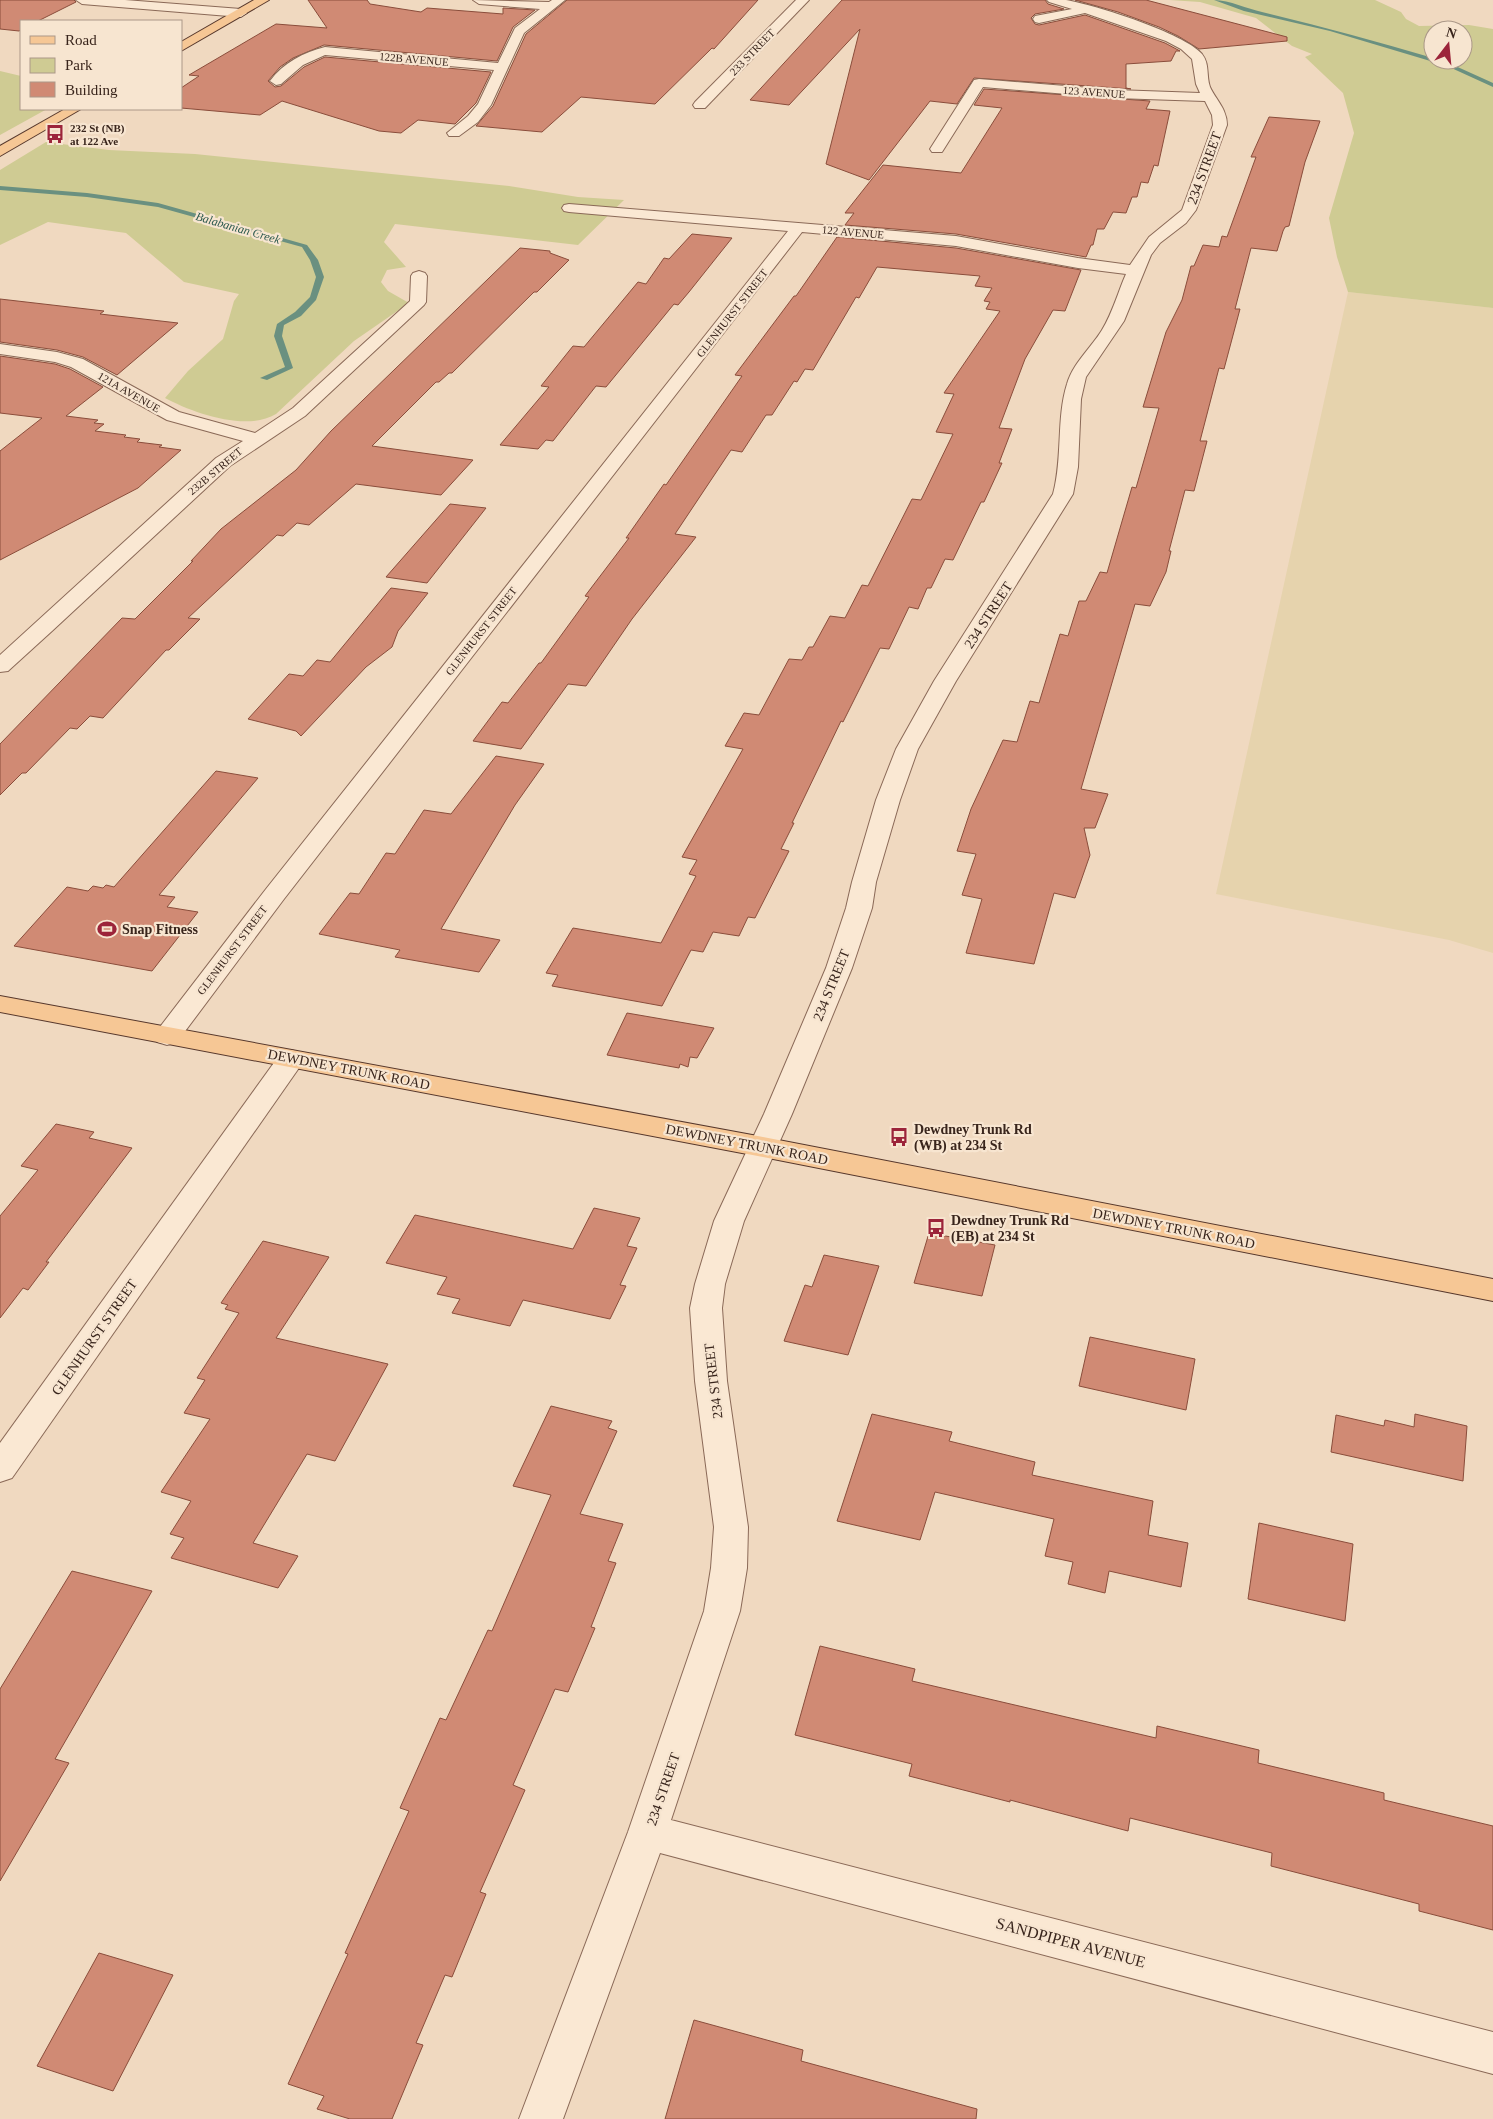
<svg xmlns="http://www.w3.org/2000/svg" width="1493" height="2119" viewBox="0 0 1493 2119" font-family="'Times New Roman',serif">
<rect width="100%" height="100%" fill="#f0d9c0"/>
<path fill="#e6d3ad" d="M1348,292L1493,308V953L1449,940L1216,894Z"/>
<g fill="#cfcb93" fill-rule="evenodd">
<path d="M1169,0H1375L1401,12L1406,19L1419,26L1469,25L1493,29V308L1348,292L1337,257L1329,218L1354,133L1343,93L1305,57L1312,54L1292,46L1256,18L1200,2ZM1433,30H1463V60H1433Z"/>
<path d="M0,71L21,76V109H47L0,135Z"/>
<path d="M46,142L109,150L195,154L509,186L578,197L624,200L578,245L395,224L384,242L406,267L387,270L381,282L388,291L409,303L354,341L276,414C247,432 193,413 165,398L188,371L223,339L234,301L239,294L184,282L126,233L48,222L0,245V170Z"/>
</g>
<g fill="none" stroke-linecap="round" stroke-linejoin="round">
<g fill="#6a9080" fill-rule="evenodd">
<path d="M1214,0C1230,0 1247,9 1262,12C1320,26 1376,41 1433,58V60L1451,64L1493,83V87L1447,66L1330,31L1244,11Z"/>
<path d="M0,186L87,193L158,203L307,245L318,260L324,277L316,300L301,316L284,325L282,336L293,368L267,380L260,378L285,367L274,336L277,324L295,312L310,297L316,277L310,260L302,247L158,207L87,197L0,190Z"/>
</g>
</g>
<g fill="#d08a74" stroke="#8a4d3b">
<path d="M0,0H74L76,2L38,21H21V30L19,31L0,29Z"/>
<path d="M308,0H367L370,4L421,12L427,8L503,14V8L535,10L513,27L497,61L324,45L293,58L280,67L268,81L275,87L281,86L304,67L325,57L491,72L476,103L455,124L418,120L401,133L379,131L282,101L260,115L181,108V88L199,76L189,75L276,24L327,28Z"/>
<path d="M567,0H758L714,49L712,48L655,104L581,97L542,132L476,126L493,106L526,34Z"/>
<path d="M842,0H1045L1048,4L1064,9L1035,14L1031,18L1035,24L1039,25L1085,15L1165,43L1180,51H1176L1171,61L1126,64V88L1131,89L974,78L957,104L930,101L869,180L826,164L860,29L789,105L750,100Z"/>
<path d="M1075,0H1146L1287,37V41L1199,49L1178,36L1159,27L1118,12Z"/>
<path d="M984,89L1150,101L1146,109L1170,111L1158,166L1154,165L1148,183L1141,182L1137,197H1132L1126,213L1113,212L1104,229H1097L1093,245H1091L1086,257L956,234L845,225L854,213H845L883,165L961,173L1002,108L974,105Z"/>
<path d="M1269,117L1320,121L1305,162L1289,226L1285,227L1283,231L1277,251L1251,248L1235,309H1240L1224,369L1219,368L1200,441H1207L1194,491L1185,490L1169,551H1171L1166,572L1150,606L1135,604L1081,789L1108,794L1095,828H1084L1090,855L1075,898L1054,893L1034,964L966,953L982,899L962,895L976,854L957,851L971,809L1003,740L1017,742L1030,701L1039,703L1060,634L1068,636L1079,601H1086L1100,572L1107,573L1132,487L1136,488L1159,408L1143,407L1166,332L1182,300L1191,266H1194L1203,245L1219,247L1222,236L1227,237L1256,157H1251Z"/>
<path d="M692,234L732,238L689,292L678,305L674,304L606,387L596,386L553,441L546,440L538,449L500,445L549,387L541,386L573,346L584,347L638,282L646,284L664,258L669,259Z"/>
<path d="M837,237L956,248L1081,270L1065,311L1053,310L1025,359L999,428L1012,429L999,463H1002L984,502H981L953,560L945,559L931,588H927L918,609L909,607L889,649L880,648L843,722L841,721L792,823H794L781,849L789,851L755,918L748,917L739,936L713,932L703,952L691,950L662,1006L552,986L558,975L546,973L573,928L661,943L696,876L689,874L697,860L682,857L743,749L725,746L744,713L759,715L789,659L802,660L809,647H813L830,616L845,618L862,585L868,586L912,499L921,500L953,434L936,432L954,394L944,393L1000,311L986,309L990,302L984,301L992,288L975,286L980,276L877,267L859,298L856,297L813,370L805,369L797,382L794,381L772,415H766L742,452L731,450L675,534L696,537L632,619L586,686L568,684L521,749L473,741L502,702L508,703L539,663H541L589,597L585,596L629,538H626L664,484L666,485L742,376L735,375L794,296H796Z"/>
<path d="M520,248L550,251V253L569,260L537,292H534L452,373H449L439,382H436L372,446L473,460L441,495L356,484L309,525L297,523L283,536L277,535L188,618L200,619L169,650H166L103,718L90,716L77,729L70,728L26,773H22L0,795V744L122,618L135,619L193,561H191L221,529L296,470L331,431Z"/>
<path d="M0,299L104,311L100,314L178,323L117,375L83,357L57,350L0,342Z"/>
<path d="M0,356L55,364L70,369L103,387L66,416L98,420L94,423L104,424L95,431L126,435L124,437L140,439L137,442L162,445L159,447L181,450L138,488L0,560V451L42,418L0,413Z"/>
<path d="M450,504L486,508L427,583L386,577Z"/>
<path d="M391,588L428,593L398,631L392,647L366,667L301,736L296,731L248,719L289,674L303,676L317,660L330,662Z"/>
<path d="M496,756L544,764L515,805L441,929L500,940L479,972L395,957L400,950L319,934L350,893L359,894L386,853L395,854L424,810L451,814Z"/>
<path d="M216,771L258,778L159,895L175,897L167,907L198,912L152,971L14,946L67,887L88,891L93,886L103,888L106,885L114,887Z"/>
<path d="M627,1013L714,1028L697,1058L690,1057L688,1067L680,1064L679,1068L607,1055Z"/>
<path d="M56,1124L94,1132L89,1138L132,1148L46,1262H49L28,1290L23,1288L0,1318V1216L38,1170L21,1166Z"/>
<path d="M594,1208L640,1218L627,1246L637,1248L620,1285L626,1286L610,1319L523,1300L510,1326L452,1313L460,1299L437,1294L447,1277L386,1263L415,1215L573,1249Z"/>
<path d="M929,1233L995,1245L982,1296L914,1283Z"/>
<path d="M263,1241L329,1257L276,1338L388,1364L335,1461L307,1454L253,1543L298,1556L278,1588L171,1558L184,1538L170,1534L191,1501L161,1492L210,1419L184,1413L205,1380L197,1378L239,1313L225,1309L228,1305L221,1303Z"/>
<path d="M824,1255L879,1266L848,1355L784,1341L805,1285L812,1287Z"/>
<path d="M1090,1337L1195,1359L1186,1410L1079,1386Z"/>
<path d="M551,1406L612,1421L608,1428L617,1431L580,1514L623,1524L608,1561L616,1563L591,1627L595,1628L568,1692L555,1689L513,1785L525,1790L480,1892L486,1894L452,1977L445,1975L416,2043L423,2045L392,2119H350L317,2109L324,2096L288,2084L348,1954L345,1953L409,1811L400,1808L440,1718L446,1720L488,1630L492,1631L551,1495L513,1486Z"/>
<path d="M872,1414L952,1432L949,1441L1035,1462L1032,1475L1153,1501L1148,1535L1188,1543L1181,1587L1109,1571L1105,1593L1068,1584L1073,1562L1045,1556L1054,1519L935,1492L920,1540L837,1521Z"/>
<path d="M1415,1414L1467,1426L1463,1481L1331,1452L1336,1415L1384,1426L1385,1420L1414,1427Z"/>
<path d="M1259,1523L1353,1544L1345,1621L1248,1599Z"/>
<path d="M72,1571L152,1591L55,1759L69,1763L0,1881V1689Z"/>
<path d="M820,1646L915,1669L912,1681L1156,1738L1157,1726L1259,1750L1258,1763L1384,1793V1800L1493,1826V1930L1419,1911V1904L1271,1866L1272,1853L1130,1818L1128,1831L1010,1800V1802L909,1776L912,1764L795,1735Z"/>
<path d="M99,1953L173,1975L113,2091L37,2066Z"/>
<path d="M694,2020L803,2050L801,2061L977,2109L976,2119H665Z"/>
</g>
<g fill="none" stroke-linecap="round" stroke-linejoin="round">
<g stroke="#8a6957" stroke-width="2">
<g id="minor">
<path d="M76,0H125L241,9L247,13L241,17L82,4Z"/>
<path d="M473,0L549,2L552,0H565L524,33L491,105L478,122L459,136H449L447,133L468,116L478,104L494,70L325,55L303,65L281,84L276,85L270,81C283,63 304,52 325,47L498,63L515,28L540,9L479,4Z"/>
<path d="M796,0H809L705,108H695L693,105L695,102Z"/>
<path d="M1047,0C1053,0 1060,0 1066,0C1095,5 1184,33 1202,54C1210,64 1206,76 1210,87C1216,100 1227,109 1227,125L1196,210L1186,223L1160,243L1151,255L1124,321L1086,377L1081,399L1078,467L1073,494L956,681L918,749L900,800L876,882L872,908L852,968L792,1114L744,1221L725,1284L722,1308L727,1381L748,1527L747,1568L740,1611L671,1820L1493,2032V2074L660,1853L563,2119H519L628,1832L704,1611L711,1568L714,1527L695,1381L690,1308L695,1284L714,1221L764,1114L826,968L846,908L852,882L876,800L896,749L934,681L1053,494C1063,458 1056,419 1067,384C1073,363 1091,348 1102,330C1113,312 1118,292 1126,274L1078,268L956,246L802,232L284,899L177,1042L167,1045L157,1042L153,1036L266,889L788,231L569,212L564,211L562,208L564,205L569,204L956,236L1078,258L1130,265L1149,237L1182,210L1213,125L1212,115L1205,101L1115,98L983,87L942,152H932L930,149L974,80L979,79L1115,90L1200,93L1196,84L1192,59L1181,49L1166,41L1085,13L1039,23L1035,22L1033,19L1035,16L1072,9L1049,2Z"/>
<path d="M419,271L425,273L427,276L426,302L424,305L305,416L230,466L52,631L8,671L0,672V655L216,458L243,441L167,420L71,367L55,362L0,354V344L57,352L83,359L179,412L255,433L293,408L410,301L411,276L413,273Z"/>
<path d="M291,1050L301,1053L305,1059L301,1065L12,1478L0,1482V1443L281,1053Z"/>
</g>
</g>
<g stroke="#57382c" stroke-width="2">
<g id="major">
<path d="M254,0H269L181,51V42Z"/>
<path d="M65,109H81L0,156V146Z"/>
<path d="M0,996L763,1137L1493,1279V1301L763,1157L0,1012Z"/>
</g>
</g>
<use href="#minor" fill="#fae8d3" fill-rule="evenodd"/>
<use href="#major" fill="#f6c795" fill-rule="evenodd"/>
</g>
<defs>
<g id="bus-bare" transform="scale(1.5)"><path d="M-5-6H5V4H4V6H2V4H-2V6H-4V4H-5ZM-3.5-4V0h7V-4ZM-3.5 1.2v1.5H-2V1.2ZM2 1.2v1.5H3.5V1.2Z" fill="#9c243a" stroke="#f7e5d0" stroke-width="2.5" paint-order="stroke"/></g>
<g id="stadium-bare" transform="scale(1.5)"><path d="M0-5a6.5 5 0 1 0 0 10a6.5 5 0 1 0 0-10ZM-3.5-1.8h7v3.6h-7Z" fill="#9c243a" stroke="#f7e5d0" stroke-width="2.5" paint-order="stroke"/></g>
</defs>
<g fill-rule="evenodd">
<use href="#bus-bare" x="55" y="134"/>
<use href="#stadium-bare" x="107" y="929"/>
<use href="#bus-bare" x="899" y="1137"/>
<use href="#bus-bare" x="936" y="1228"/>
</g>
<g text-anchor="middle" stroke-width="4.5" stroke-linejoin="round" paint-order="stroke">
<g font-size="11" fill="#39251c" stroke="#f7e5d0">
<text transform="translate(752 52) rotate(-46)" y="4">233 STREET</text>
<text transform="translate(414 59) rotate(5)" y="4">122B AVENUE</text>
<text transform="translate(1094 92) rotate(4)" y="4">123 AVENUE</text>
<text transform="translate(853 232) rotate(5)" y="4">122 AVENUE</text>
<text transform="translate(732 313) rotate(-52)" y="4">GLENHURST STREET</text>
<text transform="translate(129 392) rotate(30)" y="4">121A AVENUE</text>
<text transform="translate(215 471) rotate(-40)" y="4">232B STREET</text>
<text transform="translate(481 631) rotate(-52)" y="4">GLENHURST STREET</text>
<text transform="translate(232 950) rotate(-53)" y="4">GLENHURST STREET</text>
</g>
<g font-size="11" font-weight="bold" fill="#39251c" stroke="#f7e5d0" text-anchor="start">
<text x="70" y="132">232 St (NB)<tspan x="70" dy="13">at 122 Ave</tspan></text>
</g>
<g font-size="12" font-style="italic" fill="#2b594e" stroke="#f7e5d0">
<text transform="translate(238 228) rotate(16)" y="4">Balabanian Creek</text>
</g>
<g font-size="14" fill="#39251c" stroke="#f7e5d0">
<text transform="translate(1204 168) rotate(-70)" y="5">234 STREET</text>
<text transform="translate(988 615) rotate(-57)" y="5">234 STREET</text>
<text transform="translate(831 985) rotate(-68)" y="5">234 STREET</text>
<text transform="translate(349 1069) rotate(11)" y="5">DEWDNEY TRUNK ROAD</text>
<text transform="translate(747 1144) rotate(11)" y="5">DEWDNEY TRUNK ROAD</text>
<text transform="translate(1174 1228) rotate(11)" y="5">DEWDNEY TRUNK ROAD</text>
<text transform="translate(94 1337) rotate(-55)" y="5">GLENHURST STREET</text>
<text transform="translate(713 1381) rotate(-97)" y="5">234 STREET</text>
<text transform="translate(663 1789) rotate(-71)" y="5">234 STREET</text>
</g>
<g font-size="14" font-weight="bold" fill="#39251c" stroke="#f7e5d0" text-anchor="start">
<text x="122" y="934">Snap Fitness</text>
<text x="914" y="1134">Dewdney Trunk Rd<tspan x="914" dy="16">(WB) at 234 St</tspan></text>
<text x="951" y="1225">Dewdney Trunk Rd<tspan x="951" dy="16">(EB) at 234 St</tspan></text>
</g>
<g font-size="16" fill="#39251c" stroke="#f7e5d0">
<text transform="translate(1071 1942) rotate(15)" y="6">SANDPIPER AVENUE</text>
</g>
</g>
<rect x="20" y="20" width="162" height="90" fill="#f7e5d0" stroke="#ab9888"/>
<rect x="30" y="36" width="25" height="8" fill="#f6c795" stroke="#ab9888"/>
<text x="65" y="45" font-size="15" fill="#39251c">Road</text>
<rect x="30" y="58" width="25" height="15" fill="#cfcb93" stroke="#ab9888"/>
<text x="65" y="70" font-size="15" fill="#39251c">Park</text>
<rect x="30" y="82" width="25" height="15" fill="#d08a74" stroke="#ab9888"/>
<text x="65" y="95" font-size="15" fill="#39251c">Building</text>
<g transform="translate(1448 45) rotate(16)"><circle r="24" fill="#f7e5d0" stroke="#ab9888"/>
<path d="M0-4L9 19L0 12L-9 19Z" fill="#9c243a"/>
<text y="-8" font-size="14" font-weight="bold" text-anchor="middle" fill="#39251c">N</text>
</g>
</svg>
